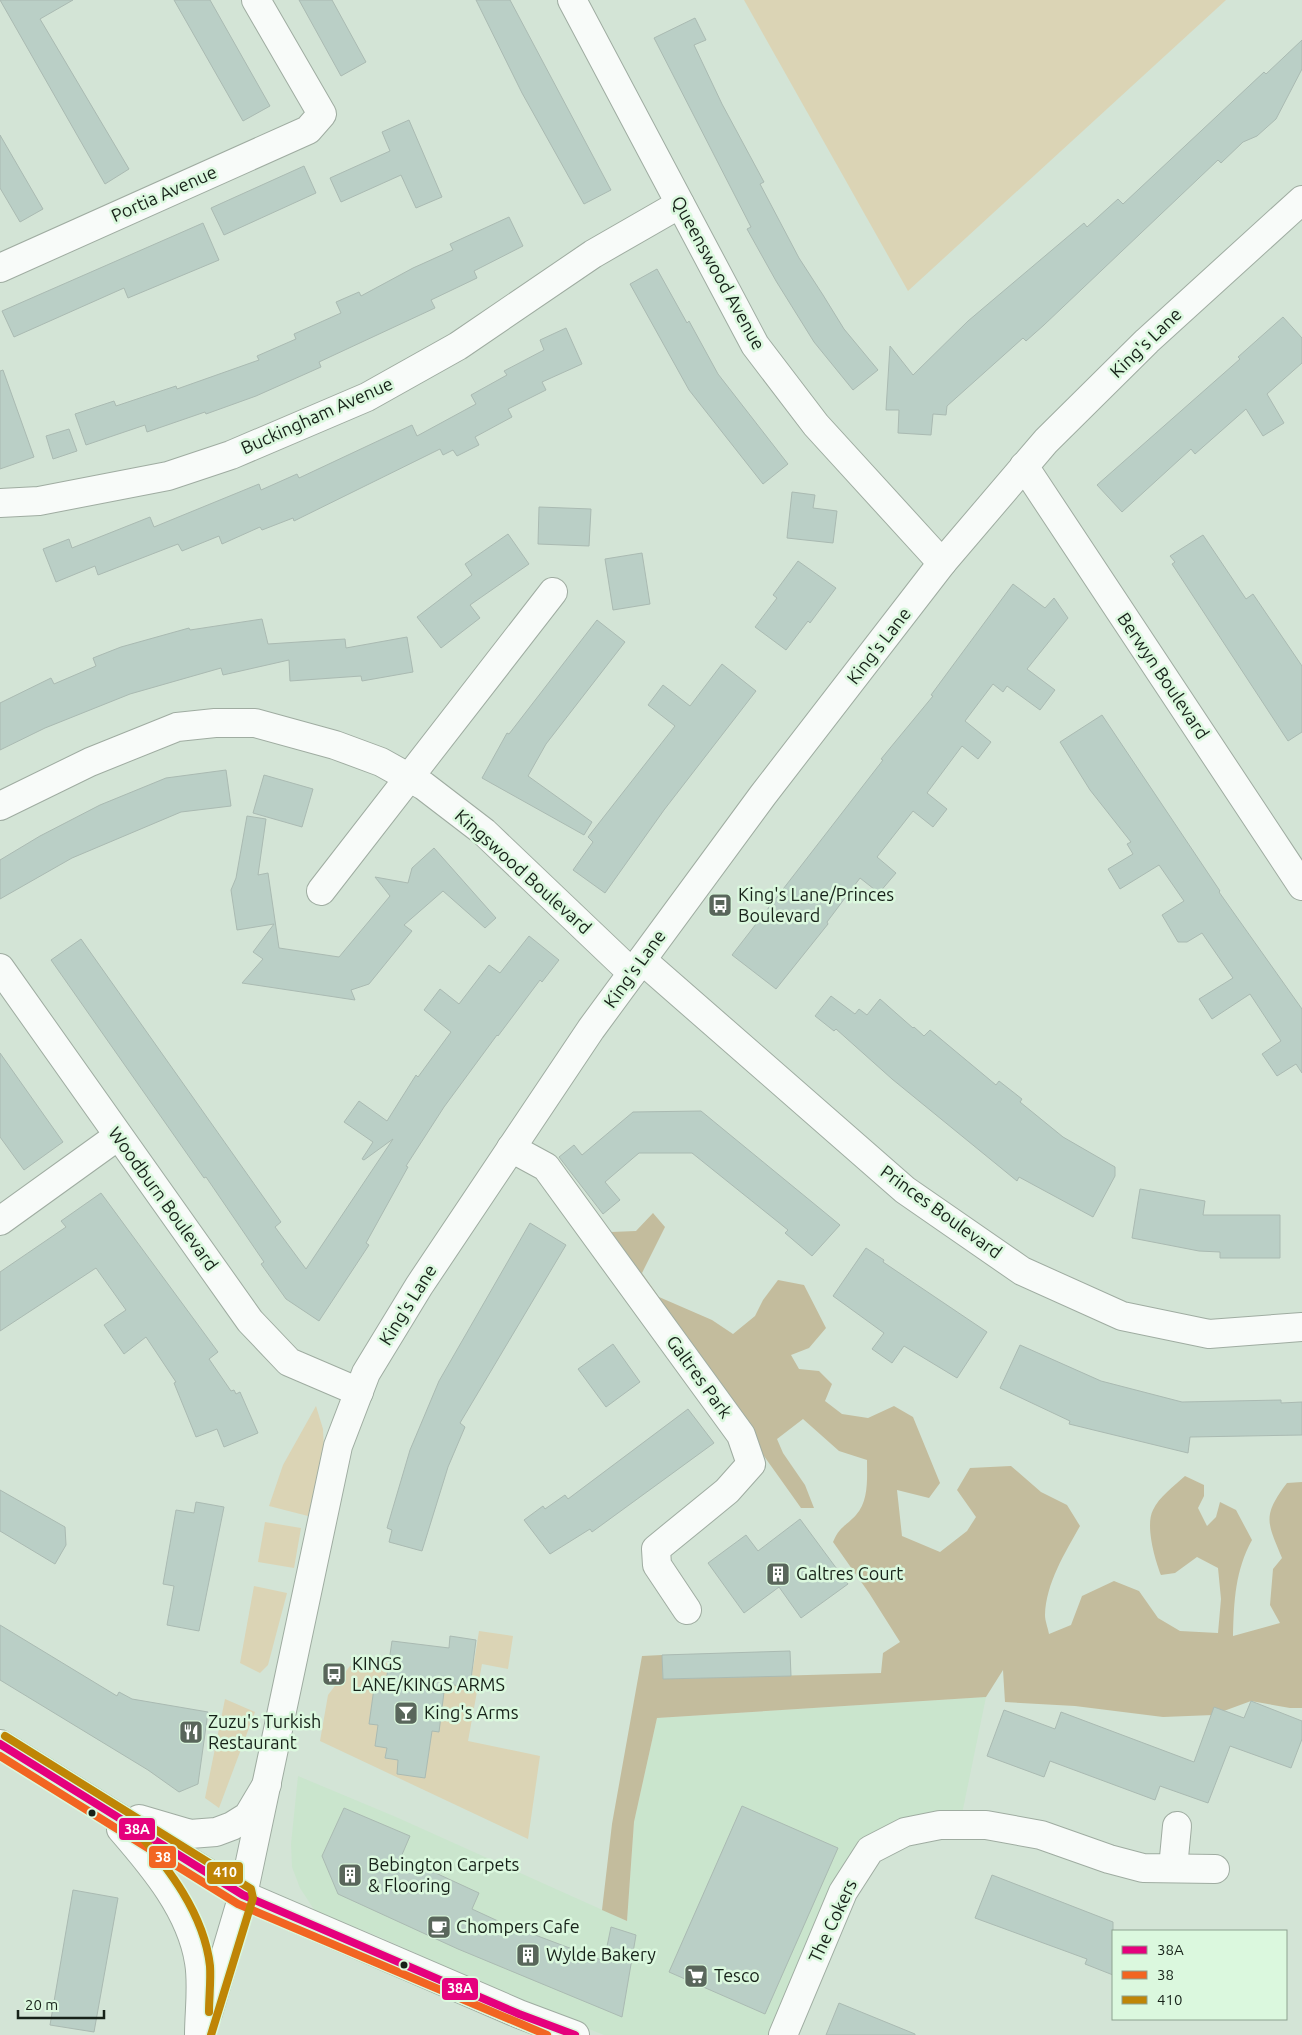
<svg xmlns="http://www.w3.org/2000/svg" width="1302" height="2035" viewBox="0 0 1302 2035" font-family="Ubuntu,sans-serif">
<rect width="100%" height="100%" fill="#d3e4d6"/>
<path fill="#cae5cd" d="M986,1697L962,1814L864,1844L773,2035H604L543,2011L380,1937L315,1911L300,1888L292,1867L291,1844L298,1776L396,1817L627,1921L634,1822L657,1718Z"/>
<g fill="#dbd4b5">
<path d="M744,0H1226L908,291Z"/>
<path d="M316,1406L323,1429L324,1450L308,1516L269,1506L283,1465Z"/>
<path d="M265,1522L301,1528L294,1568L258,1562Z"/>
<path d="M254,1586L287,1593L268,1665L260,1673L240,1663Z"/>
<path d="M479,1631L513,1636L508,1669L482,1664L468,1741L540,1756L528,1839L320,1741L328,1695L350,1666L388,1663L386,1682L375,1681L369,1724L378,1725L375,1746L387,1748L385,1758L398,1760L397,1774L425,1778L432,1731L439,1732L443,1698L440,1683L470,1687Z"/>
<path d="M225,1699L255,1712L219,1808L205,1798Z"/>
</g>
<path fill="#c3bc9d" d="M653,1213L665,1227L642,1273L659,1297L712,1320L733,1334L755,1316L763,1300L778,1280L804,1285L826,1328L809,1348L791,1355L799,1369L819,1371L832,1384L825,1401L842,1414L868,1418L894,1406L913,1417L940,1483L929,1498L897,1490L902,1536L940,1552L967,1531L976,1517L957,1490L970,1468L1011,1466L1041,1492L1067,1505L1080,1526C1065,1553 1046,1583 1045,1615C1045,1621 1048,1628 1049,1634L1071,1625L1082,1596L1114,1581L1139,1591L1158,1618L1180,1631L1218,1633L1221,1599L1218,1568L1197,1557L1175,1573L1161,1575C1155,1560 1145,1525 1153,1510C1159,1497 1174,1486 1185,1476L1204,1485V1496L1198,1508L1207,1526L1216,1517L1220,1502L1236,1510L1252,1540C1235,1571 1234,1601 1233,1636L1280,1623L1270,1605L1273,1569L1282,1558C1267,1522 1262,1516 1287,1483L1302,1482V1708H1290L1251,1701L1213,1715L1163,1717L1075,1706L1005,1702L1003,1670L986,1697L657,1718L634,1822L627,1921L602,1910L612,1824L642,1656L662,1655L663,1679L881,1673L883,1653L900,1642L869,1593L833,1542C840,1526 845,1527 856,1515C869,1501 867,1478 867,1460L839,1451L803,1419L777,1439L783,1453L805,1485L814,1508H801L614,1245L611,1232L636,1231Z"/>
<g fill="#bacfc6" stroke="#aabab2">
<path d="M0,0H73L40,19L129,169L105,184Z"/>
<path d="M174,0H210L270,106L243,121Z"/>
<path d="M299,0H332L366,62L341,76Z"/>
<path d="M476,0H510L611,190L584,204L522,93Z"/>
<path d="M695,18L706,40L694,45L722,104L764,182L760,184L799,258L823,295L844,329L878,370L853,390L814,342L776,281L747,229L751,227L654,38Z"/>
<path d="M1302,40V69L1276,119L1257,136L1243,142L1221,163L1218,160L1044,325L1026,341L1023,338L947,406L946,415L933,414L931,435L898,433L899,410H886L890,346L913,375L968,321L1084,223L1087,227L1118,199L1123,204L1264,72L1266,74Z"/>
<path d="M409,120L442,197L416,208L401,175L341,202L330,178L390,151L382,132Z"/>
<path d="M0,135L43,209L20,222L0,188Z"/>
<path d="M304,166L316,193L224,235L211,208Z"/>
<path d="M509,217L523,246L474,271L477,278L431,300L435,308L319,362L321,367L256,396L206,414L205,412L147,432L145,425L86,445L75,414L114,401L116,406L176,386L177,389L259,360L257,356L296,339L294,334L341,313L336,302L359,292L361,296L413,268L453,250L450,244Z"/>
<path d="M203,223L219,260L128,298L124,288L14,337L2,311Z"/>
<path d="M657,269L687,323L689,321L718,374L788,464L763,484L689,390L630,284Z"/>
<path d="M1283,317L1302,338V363L1267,394L1284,423L1263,436L1246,409L1195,454L1191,449L1122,512L1097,485L1240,359L1238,357Z"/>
<path d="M566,328L582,364L542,382L546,390L508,409L512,417L475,437L479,445L457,456L453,450L443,455L440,449L294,521L293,518L262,530L260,527L222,544L219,536L182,551L178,544L98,575L95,566L56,582L43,549L69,539L72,548L150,517L154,527L259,484L261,490L297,474L299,478L412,425L417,436L476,404L471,395L507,375L504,371L544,350L540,340Z"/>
<path d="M3,370L34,457L0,469V371Z"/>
<path d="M69,429L77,451L53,459L46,436Z"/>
<path d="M792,492L815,495L813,508L837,511L833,543L787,538Z"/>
<path d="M539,507L591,509L589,546L538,544Z"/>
<path d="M508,534L529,564L470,605L480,618L441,648L417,617L472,575L465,564Z"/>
<path d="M1203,535L1246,599L1253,594L1302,666V732L1288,741L1172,564L1175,562L1170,556Z"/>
<path d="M642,553L650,604L613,610L605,559Z"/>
<path d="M798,561L836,588L810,623L808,621L786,650L755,627L777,598L773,595Z"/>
<path d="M1013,584L1045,608L1054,598L1068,618L1027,669L1055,690L1040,710L1007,686L1003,692L993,684L965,721L991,742L978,759L962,746L927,793L947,809L933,827L913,811L877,857L896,873L879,893L860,878L827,922L828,924L776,989L732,955L883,760L881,759L933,696L931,695Z"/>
<path d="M262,619L268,644L345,639L346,648L407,637L413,672L362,681L361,676L290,681L289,660L223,675L221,668L130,694L45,728L0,750V703L51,678L54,684L96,666L93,658L121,647L189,628L190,630Z"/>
<path d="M597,620L625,642L546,744L528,776L592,822L584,835L482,778L507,733L509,734Z"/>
<path d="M722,664L756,691L664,810L605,893L573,870L593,842L588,837L675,726L648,705L663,685L690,706Z"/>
<path d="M1102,715L1220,891L1219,892L1302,1009V1073L1296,1064L1277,1076L1262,1054L1281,1041L1250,994L1212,1019L1199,999L1233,978L1202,933L1187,942H1178L1162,915L1184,901L1159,865L1120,889L1108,869L1133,854L1127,844L1131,842L1090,790L1060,742Z"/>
<path d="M226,770L231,806L181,812L72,858L0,899V860L40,836L100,805L166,778Z"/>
<path d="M264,775L313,789L302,827L253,813Z"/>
<path d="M247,816L266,819L258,875L268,873L279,948L339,957L390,896L375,877L408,883L412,868L434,848L496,918L485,928L443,891L404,925L412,931L369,984L351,990L355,1000L242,983L263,959L253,952L274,924L237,930L231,890L236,878Z"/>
<path d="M529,936L559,960L542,982L540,980L498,1036L497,1035L444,1107L406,1166L408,1167L366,1243L369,1245L319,1321L286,1299L261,1264L264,1262L206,1177L204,1178L51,960L81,939L281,1222L275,1227L306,1269L393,1139L364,1160L362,1159L373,1142L344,1122L359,1101L387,1121L416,1075L418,1077L451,1032L424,1010L440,989L459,1004L489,965L500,973Z"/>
<path d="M831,996L855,1014L859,1009L867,1015L880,999L913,1028L914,1027L924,1036L930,1030L996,1085L999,1081L1022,1099L1020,1102L1063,1137L1115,1167V1176L1093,1217L1019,1177L1017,1181L892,1079L836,1029L834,1031L815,1016Z"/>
<path d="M0,1053L63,1142L24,1170L0,1137Z"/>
<path d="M701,1111L840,1225L812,1256L785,1233L788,1230L692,1153H639L605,1182L620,1200L603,1214L559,1157L574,1145L582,1155L633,1112Z"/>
<path d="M1140,1189L1205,1201L1203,1215H1280V1258H1220V1252L1199,1251L1132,1238Z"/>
<path d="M101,1193L218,1352L209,1359L231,1391L234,1390L236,1394L240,1392L258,1433L224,1447L217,1429L196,1437L174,1383L176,1382L146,1337L124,1354L104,1325L126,1310L96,1268L0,1331V1272L66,1227L61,1221Z"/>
<path d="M530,1223L566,1245L460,1423L465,1427L448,1467L422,1551L389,1542L392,1530L387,1528L410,1450L439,1381Z"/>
<path d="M866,1248L884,1260L883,1262L987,1332L957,1378L904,1346L892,1363L872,1349L884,1333L833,1296Z"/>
<path d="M613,1344L640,1382L606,1407L578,1369Z"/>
<path d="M1020,1345L1101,1381L1182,1402L1281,1400V1403L1302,1402V1435L1190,1437L1188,1453L1069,1424L1070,1421L1000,1388Z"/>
<path d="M688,1409L714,1443L592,1532L590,1529L550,1554L524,1520L543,1506L545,1509L565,1495L568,1499Z"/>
<path d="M0,1490L65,1527L66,1545L55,1564L0,1531Z"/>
<path d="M196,1502L224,1507L199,1631L167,1625L174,1586L163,1584L176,1510L194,1513Z"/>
<path d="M800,1519L848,1584L801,1618L779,1587L744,1613L708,1563L746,1535L758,1551Z"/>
<path d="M0,1625L117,1696L119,1692L132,1699L208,1712L198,1784L179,1792L148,1770L0,1680Z"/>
<path d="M450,1636L476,1640L470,1687L445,1684L439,1732L432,1731L425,1778L397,1774L398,1760L385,1758L387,1748L375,1746L378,1725L369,1724L375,1681L386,1682L392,1641L449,1648Z"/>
<path d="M790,1651L791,1676L663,1679L662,1655Z"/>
<path d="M1251,1701L1302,1721V1739L1291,1768L1230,1746L1208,1803L1160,1786L1155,1800L1050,1761L1044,1777L987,1756L1004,1710L1055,1729L1061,1712L1194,1762L1214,1707L1244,1718Z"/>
<path d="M742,1806L838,1848L765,2014L669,1972Z"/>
<path d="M344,1808L410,1836L401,1857L479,1893L472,1909L498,1921L604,1961L611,1927L636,1935L622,2017L458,1949L338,1894L322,1856Z"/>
<path d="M992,1875L1113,1922V1975L1085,1964L1087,1959L975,1918Z"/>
<path d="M73,1890L118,1898L94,2032L50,2025Z"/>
<path d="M839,2003L915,2034V2035H826Z"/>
</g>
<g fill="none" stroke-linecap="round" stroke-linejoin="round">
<g stroke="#9faca1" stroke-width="30">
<g id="minor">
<path d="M572,0L755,345L816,425L942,563"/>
<path d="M0,268L308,130L322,114L256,0"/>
<path d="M1024,466L1302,886"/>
<path d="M0,503L39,501L168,476L231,455L367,397L458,346L593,254L680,204"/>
<path d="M0,806L90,762L177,727L215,723H255L335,745L381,762L424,786L484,832L632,973"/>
<path d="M321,891L553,592"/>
<path d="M642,960L905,1190L1022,1271L1122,1316L1209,1334L1302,1327"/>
<path d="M0,968L250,1321L289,1362L359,1392"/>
<path d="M511,1148L546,1167L741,1435L751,1464L727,1491L656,1549L657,1565L687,1610"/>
<path d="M0,1221L118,1136"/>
<path d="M1173,1868L1177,1826"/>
<path d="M243,1895L338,1446L366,1373L419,1286L591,1029L763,795L942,563L1046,441L1147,341L1302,200"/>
<path d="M783,2035L843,1892L870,1850L905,1832L940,1825H986L1041,1835L1109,1859L1143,1868L1215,1869"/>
</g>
</g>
<g stroke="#9faca1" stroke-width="30">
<g id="major">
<path d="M0,1744L243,1895L519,2014L575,2035"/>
<path d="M139,1819L190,1834L216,1832L232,1826L248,1816L267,1784"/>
<path d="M121,1829C154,1867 191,1911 199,1962C203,1985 199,2012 199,2035"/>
<path d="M208,2013L243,1895"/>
</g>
</g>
<use href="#minor" stroke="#f8fbf9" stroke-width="28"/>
<use href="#major" stroke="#f8fbf9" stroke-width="28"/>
<g stroke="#dbf8de" stroke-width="11">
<path id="bus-1" d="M0,1744L243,1895L519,2014L575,2035"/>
</g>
<g stroke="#dbf8de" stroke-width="11">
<path id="bus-2" d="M0,1756L238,1904L547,2035"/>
</g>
<g stroke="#dbf8de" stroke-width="11">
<g id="bus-3">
<path d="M5,1736L251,1889L253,1898L211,2035"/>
<path d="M135,1829C168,1868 204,1913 210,1966C211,1981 209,1997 209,2012"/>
</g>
</g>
<use href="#bus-1" stroke="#e5007d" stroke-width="8"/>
<use href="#bus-2" stroke="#f26522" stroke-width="8"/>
<use href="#bus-3" stroke="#bf8506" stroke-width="8"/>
</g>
<defs>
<g id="bus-square" transform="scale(1.25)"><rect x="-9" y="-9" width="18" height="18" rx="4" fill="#59665b" stroke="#dbf8de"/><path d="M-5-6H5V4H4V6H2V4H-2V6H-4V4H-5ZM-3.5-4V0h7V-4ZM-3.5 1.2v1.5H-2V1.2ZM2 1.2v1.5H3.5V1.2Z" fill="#fff"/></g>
<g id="building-square" transform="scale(1.25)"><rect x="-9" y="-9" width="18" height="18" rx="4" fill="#59665b" stroke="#dbf8de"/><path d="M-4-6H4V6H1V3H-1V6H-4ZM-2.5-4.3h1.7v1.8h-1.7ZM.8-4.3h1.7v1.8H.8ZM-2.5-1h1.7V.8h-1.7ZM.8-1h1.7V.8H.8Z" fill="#fff"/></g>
<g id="bar-square" transform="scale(1.25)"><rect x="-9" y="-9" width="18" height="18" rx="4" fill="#59665b" stroke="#dbf8de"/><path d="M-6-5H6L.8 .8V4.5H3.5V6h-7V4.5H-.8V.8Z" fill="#fff"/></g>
<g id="restaurant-square" transform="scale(1.25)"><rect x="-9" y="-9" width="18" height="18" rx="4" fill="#59665b" stroke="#dbf8de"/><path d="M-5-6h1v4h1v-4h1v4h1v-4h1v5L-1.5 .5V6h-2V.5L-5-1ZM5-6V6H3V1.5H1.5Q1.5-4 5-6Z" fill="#fff"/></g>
<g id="cafe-square" transform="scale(1.25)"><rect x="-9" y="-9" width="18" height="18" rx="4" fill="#59665b" stroke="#dbf8de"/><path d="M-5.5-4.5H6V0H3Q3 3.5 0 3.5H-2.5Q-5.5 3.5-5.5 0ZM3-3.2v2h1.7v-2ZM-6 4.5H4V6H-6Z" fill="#fff"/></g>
<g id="supermarket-square" transform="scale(1.25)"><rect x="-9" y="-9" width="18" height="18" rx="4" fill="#59665b" stroke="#dbf8de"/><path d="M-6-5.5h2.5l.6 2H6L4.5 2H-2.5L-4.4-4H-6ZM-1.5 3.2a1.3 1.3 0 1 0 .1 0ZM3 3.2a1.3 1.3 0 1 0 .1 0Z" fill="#fff"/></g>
</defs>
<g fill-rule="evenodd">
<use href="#bus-square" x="720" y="905"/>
<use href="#building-square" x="778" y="1574"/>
<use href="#bus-square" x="334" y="1674"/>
<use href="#bar-square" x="406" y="1713"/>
<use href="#restaurant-square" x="191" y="1732"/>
<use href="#building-square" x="350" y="1875"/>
<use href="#cafe-square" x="439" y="1927"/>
<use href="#building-square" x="528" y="1955"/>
<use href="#supermarket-square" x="696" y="1976"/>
</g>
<g fill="#172219" stroke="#dbf8de" stroke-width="2">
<circle cx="92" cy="1813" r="4.5"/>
<circle cx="404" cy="1965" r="4.5"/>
</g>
<g text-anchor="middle" stroke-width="5" stroke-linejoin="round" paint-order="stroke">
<g font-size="18" fill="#172219" stroke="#dbf8de">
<text transform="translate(164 194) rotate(-24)" y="6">Portia Avenue</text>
<text transform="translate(718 273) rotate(61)" y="6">Queenswood Avenue</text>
<text transform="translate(1146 343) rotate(-44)" y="6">King's Lane</text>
<text transform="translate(317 416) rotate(-24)" y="6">Buckingham Avenue</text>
<text transform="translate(879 646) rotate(-52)" y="6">King's Lane</text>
<text transform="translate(1163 676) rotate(56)" y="6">Berwyn Boulevard</text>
<text transform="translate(523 872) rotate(42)" y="6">Kingswood Boulevard</text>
<text transform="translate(635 969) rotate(-54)" y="6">King's Lane</text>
<text transform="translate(163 1199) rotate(54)" y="6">Woodburn Boulevard</text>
<text transform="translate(941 1212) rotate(36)" y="6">Princes Boulevard</text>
<text transform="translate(408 1305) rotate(-58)" y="6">King's Lane</text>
<text transform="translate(699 1377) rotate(54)" y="6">Galtres Park</text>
<text transform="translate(833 1921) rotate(-65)" y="6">The Cokers</text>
</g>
<g font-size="18" fill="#172219" stroke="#dbf8de" text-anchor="start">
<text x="738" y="901">King's Lane/Princes<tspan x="738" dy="21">Boulevard</tspan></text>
<text x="796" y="1580">Galtres Court</text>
<text x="352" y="1670">KINGS<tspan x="352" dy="21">LANE/KINGS ARMS</tspan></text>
<text x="424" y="1719">King's Arms</text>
<text x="208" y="1728">Zuzu's Turkish<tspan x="208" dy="21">Restaurant</tspan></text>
<text x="368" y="1871">Bebington Carpets<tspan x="368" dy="21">&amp; Flooring</tspan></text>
<text x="456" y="1933">Chompers Cafe</text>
<text x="546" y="1961">Wylde Bakery</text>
<text x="714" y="1982">Tesco</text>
</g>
</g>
<g stroke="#dbf8de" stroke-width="2">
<rect x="118" y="1817" width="38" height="24" rx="5" fill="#e5007d"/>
<rect x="148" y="1845" width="29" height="24" rx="5" fill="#f26522"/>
<rect x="206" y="1861" width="38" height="24" rx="5" fill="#bf8506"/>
<rect x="441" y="1977" width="38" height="24" rx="5" fill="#e5007d"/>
</g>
<g font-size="14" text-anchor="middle" font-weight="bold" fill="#fff">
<text x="137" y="1834">38A</text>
<text x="163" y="1862">38</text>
<text x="225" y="1877">410</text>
<text x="460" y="1993">38A</text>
</g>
<rect x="1112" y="1930" width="175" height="90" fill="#dbf8de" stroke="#8da28f"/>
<rect x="1122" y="1946" width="25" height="8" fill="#e5007d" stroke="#8da28f"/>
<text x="1157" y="1955" font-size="15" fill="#172219">38A</text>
<rect x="1122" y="1971" width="25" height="8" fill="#f26522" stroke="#8da28f"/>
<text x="1157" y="1980" font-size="15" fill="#172219">38</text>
<rect x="1122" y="1996" width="25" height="8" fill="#bf8506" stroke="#8da28f"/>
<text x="1157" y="2005" font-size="15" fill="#172219">410</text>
<path d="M18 2010v8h86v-8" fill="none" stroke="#172219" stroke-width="2.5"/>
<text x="25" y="2010" font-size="15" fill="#172219" stroke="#dbf8de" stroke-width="4" paint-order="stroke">20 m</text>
</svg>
